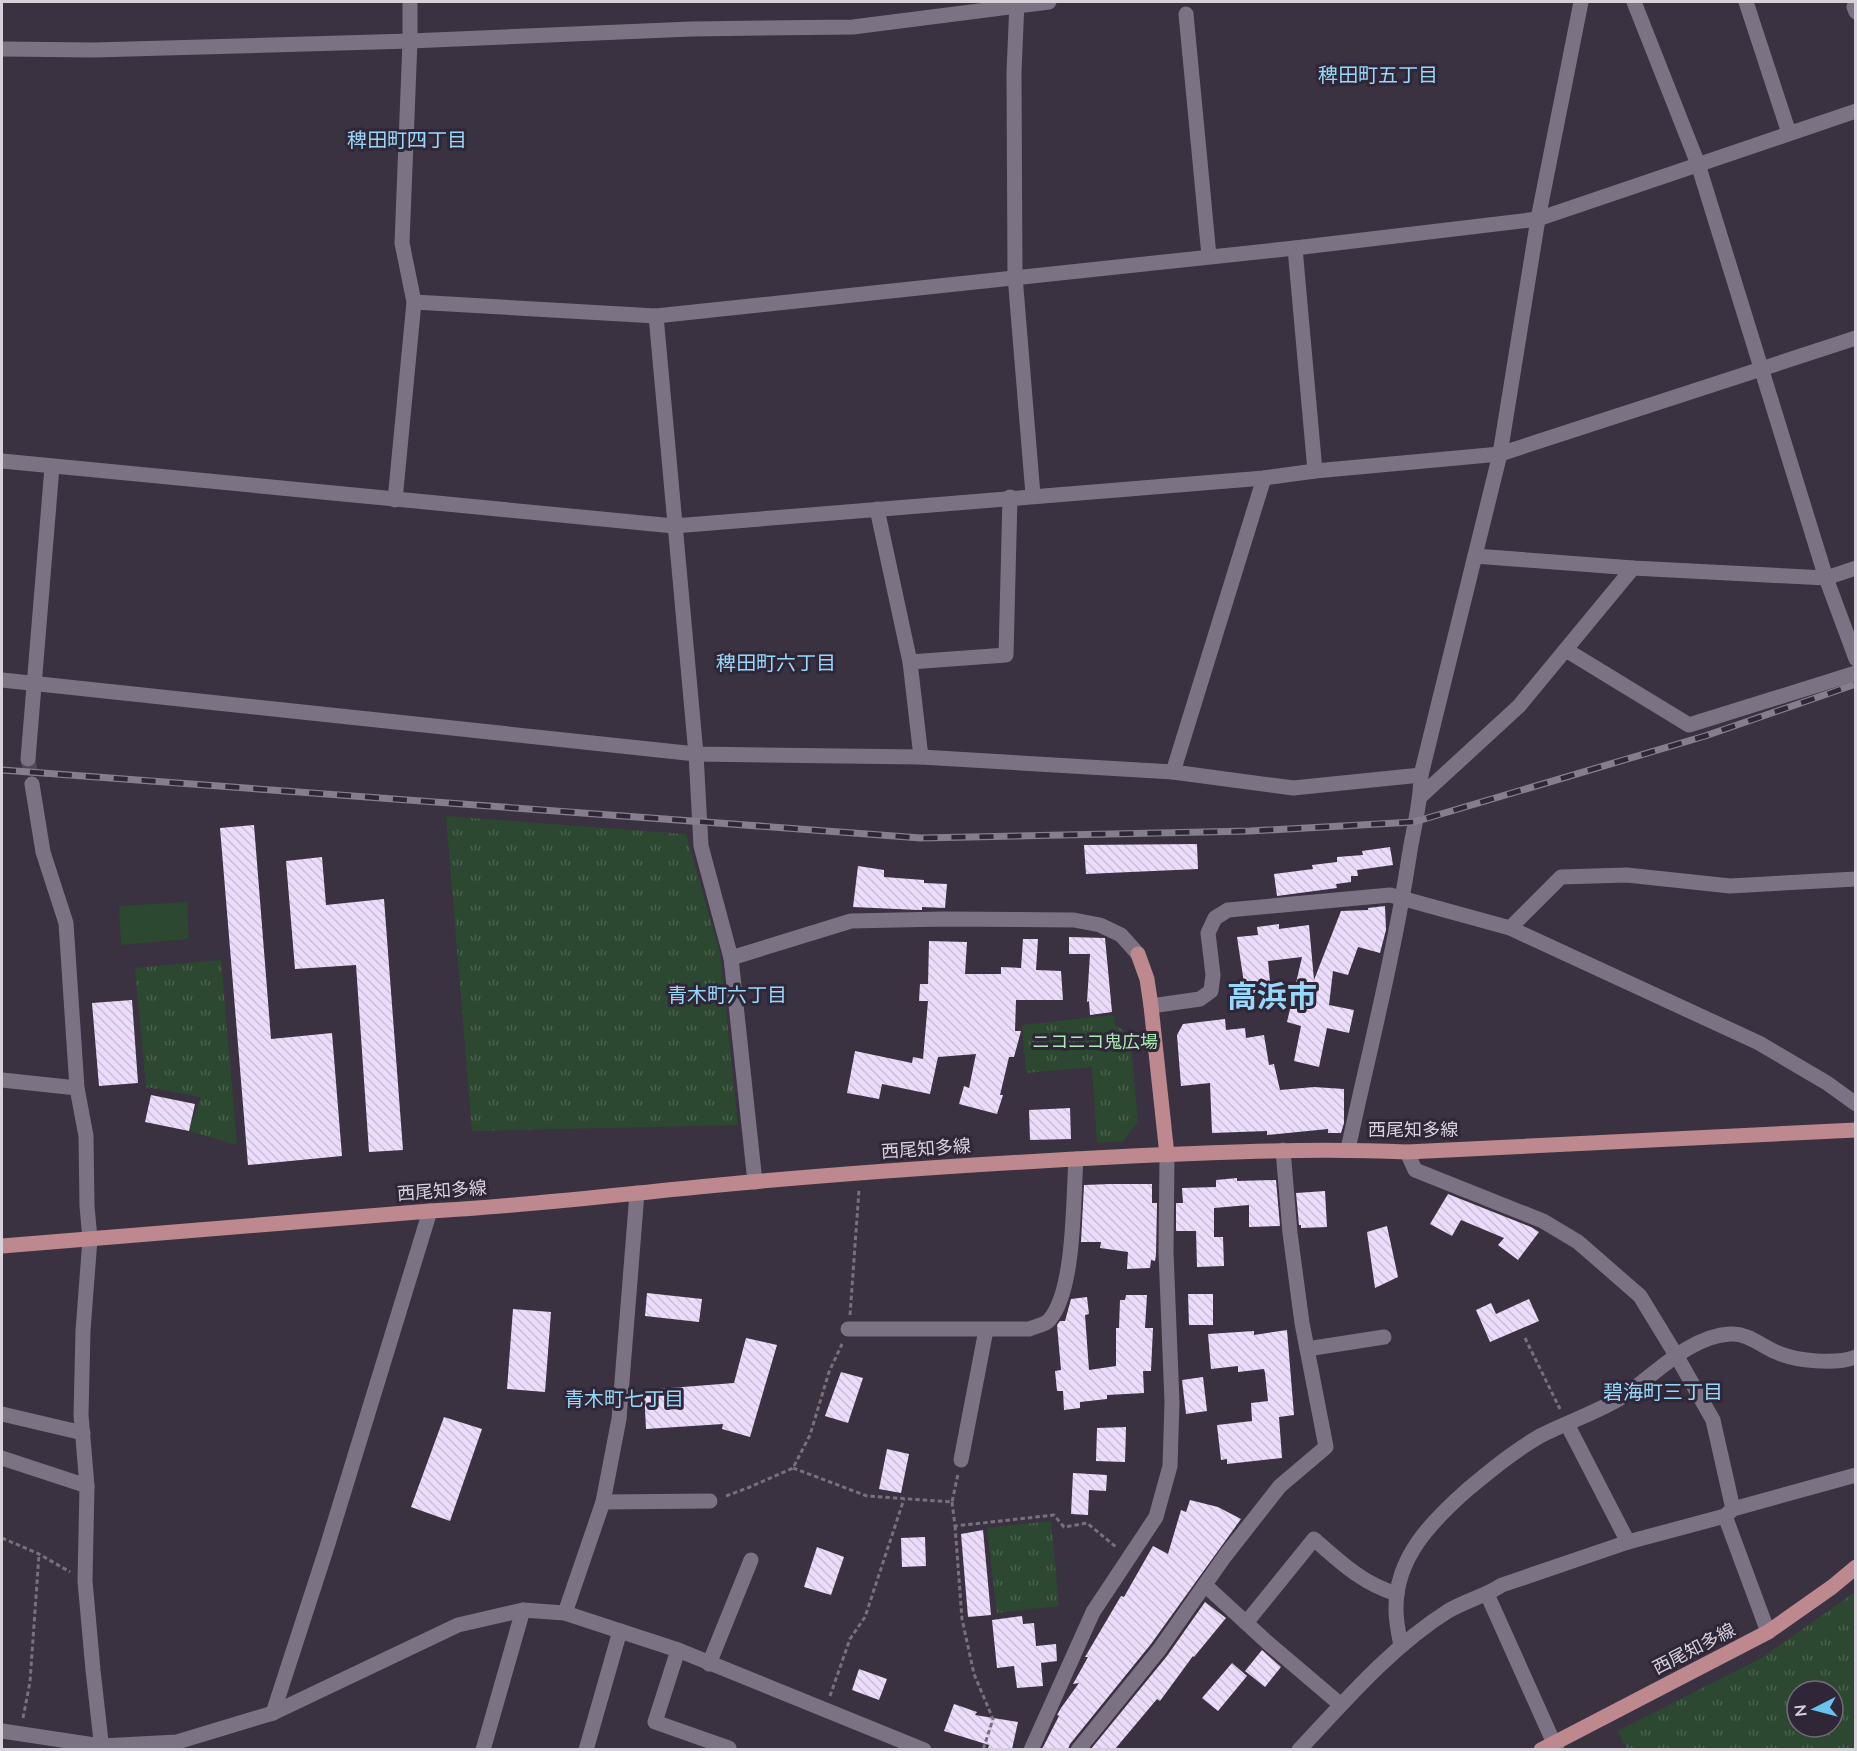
<svg xmlns="http://www.w3.org/2000/svg" width="1857" height="1751" viewBox="0 0 1857 1751" font-family="Mulish,'Noto Sans JP',sans-serif">
<defs>
<pattern id="grass-tufts" width="24" height="20" patternUnits="userSpaceOnUse" patternTransform="scale(1.5)"><rect width="24" height="20" fill="#2d4830"/><path d="M3 7l-1-3M5 7V3M7 7l1-3M15 17l-1-3M17 17v-4M19 17l1-3" fill="none" stroke="#4b614d"/></pattern>
<pattern id="building-back-hatch" width="6" height="6" patternUnits="userSpaceOnUse" patternTransform="scale(1.5)"><rect width="6" height="6" fill="#ecdcfb"/><path d="M-1 5l2 2M0 0l6 6M5-1l2 2" fill="none" stroke="#cabdd6"/></pattern>
</defs>
<rect width="100%" height="100%" fill="#3a3141"/>
<g fill="url(#grass-tufts)" fill-rule="evenodd">
<path d="M446,816L686,834L720,953L738,1125L472,1131Z"/>
<path d="M221,960L237,1145L189,1131L201,1097L146,1087L135,968Z"/>
<path d="M1114,1015L1115,1025L1130,1035L1138,1122L1123,1141L1097,1143L1092,1067L1026,1073L1022,1025Z"/>
<path d="M1051,1521L1059,1606L997,1613L987,1528Z"/>
<path d="M1855,1592V1749H1627L1618,1731L1763,1657ZM1797,1691H1833V1727H1797Z"/>
</g>
<path fill="#2d4830" d="M187,902L189,939L121,945L119,906Z"/>
<g fill="url(#building-back-hatch)">
<path d="M254,825L271,1039L332,1033L342,1156L248,1165L220,828Z"/>
<path d="M1197,844L1198,869L1086,874L1084,845Z"/>
<path d="M1390,847L1393,865L1357,870L1358,876H1351V882L1336,884L1337,888L1277,896L1274,874L1313,869L1312,865L1337,862V857L1363,855L1362,851Z"/>
<path d="M322,857L326,905L384,899L403,1150L369,1152L356,965L295,969L286,861Z"/>
<path d="M858,866L884,870V877L924,880V883L947,884L945,908L922,907V910H918L853,907Z"/>
<path d="M1385,906L1386,930L1380,953L1358,947L1348,975L1333,971L1329,1005L1354,1010L1349,1033L1327,1028L1319,1067L1294,1061L1301,1026L1287,1022L1302,957L1268,961L1271,992L1246,996L1237,937L1258,935L1257,927L1279,924V929L1309,925L1314,980L1341,911L1368,910V908Z"/>
<path d="M1069,937L1105,938L1112,1012L1090,1015L1089,1001L1087,1002L1090,954H1069Z"/>
<path d="M1023,939H1038L1036,970L1061,971L1063,1000H1016L1015,1031H1021L1014,1057H1009L1000,1095H1003L997,1114L959,1104L964,1086L969,1088L976,1054L938,1057L930,1094L882,1084L879,1099L847,1093L855,1051L912,1063L913,1057L923,1059L928,1001H919L920,984H928L929,941L967,942L965,974H1001V967L1021,968Z"/>
<path d="M132,1000L138,1083L99,1086L92,1003Z"/>
<path d="M1225,1019L1226,1030L1245,1028L1246,1038L1264,1035L1269,1065L1274,1064L1280,1090L1314,1087L1344,1089V1123L1341,1133H1328V1129L1267,1135V1131L1212,1133L1210,1083L1181,1086L1177,1035L1183,1024Z"/>
<path d="M151,1095L195,1104L189,1131L145,1122Z"/>
<path d="M1070,1108L1071,1139L1030,1140L1029,1110Z"/>
<path d="M1237,1178V1181L1276,1180L1280,1226L1249,1227V1205L1214,1208V1237H1223L1224,1266L1197,1267L1196,1231H1176V1203H1183L1182,1188L1216,1187V1180Z"/>
<path d="M1110,1184H1152V1203H1157L1156,1255L1155,1261L1151,1260L1150,1268L1127,1269L1128,1252L1100,1248L1101,1242H1081L1084,1185Z"/>
<path d="M1325,1191L1327,1227L1301,1228V1225H1299L1296,1193Z"/>
<path d="M1448,1194L1531,1227L1539,1232L1518,1260L1498,1245L1504,1238L1461,1220L1452,1236L1430,1224Z"/>
<path d="M1387,1226L1398,1277L1375,1288L1367,1232Z"/>
<path d="M647,1293L702,1299L699,1322L645,1316Z"/>
<path d="M1188,1294H1213V1325H1189Z"/>
<path d="M1126,1295H1147L1145,1328H1153L1151,1371H1143L1144,1393L1107,1395V1399L1080,1402V1408L1064,1410L1063,1391H1057L1055,1371L1061,1370L1057,1325L1060,1321H1065L1071,1299L1087,1297L1089,1314L1085,1315L1089,1370L1116,1366V1328H1119L1120,1300H1125Z"/>
<path d="M1529,1299L1539,1321L1490,1342L1476,1310L1491,1303L1496,1314Z"/>
<path d="M513,1309L551,1312L545,1392L507,1389Z"/>
<path d="M1287,1330L1294,1415L1279,1417L1282,1458L1227,1464V1459L1221,1460L1217,1425L1252,1421L1251,1403L1268,1401L1265,1373L1264,1369L1238,1372V1366L1211,1369L1208,1334L1254,1331V1335Z"/>
<path d="M746,1338L777,1345L750,1437L722,1429L723,1424L646,1429L644,1390L734,1383Z"/>
<path d="M841,1372L863,1378L848,1423L825,1416Z"/>
<path d="M1203,1377L1207,1411L1186,1414L1182,1380Z"/>
<path d="M444,1417L482,1429L450,1521L411,1507Z"/>
<path d="M1126,1427L1125,1462L1096,1461L1097,1428Z"/>
<path d="M887,1449L909,1454L901,1493L879,1489Z"/>
<path d="M1073,1473L1107,1475L1106,1491L1089,1490L1088,1515L1071,1514Z"/>
<path d="M1190,1500L1218,1507L1241,1519L1151,1644L1070,1744L1068,1749H1042L1059,1716L1057,1715L1061,1708L1079,1683L1073,1684L1088,1657H1085L1121,1596L1124,1597L1153,1546L1168,1554L1181,1510L1186,1512Z"/>
<path d="M983,1530L991,1615L968,1617L961,1534Z"/>
<path d="M925,1537L926,1566L902,1567L901,1538Z"/>
<path d="M817,1547L844,1557L831,1595L804,1587Z"/>
<path d="M1205,1602L1226,1618L1194,1657L1193,1656L1160,1701L1157,1699L1115,1749H1091L1167,1656Z"/>
<path d="M1022,1616L1023,1624L1034,1623L1036,1646L1056,1644L1057,1661L1041,1663L1043,1686L1017,1688L1014,1666L997,1668L992,1620Z"/>
<path d="M1262,1650L1281,1667L1265,1687L1245,1671Z"/>
<path d="M1232,1663L1247,1676L1218,1711L1202,1698Z"/>
<path d="M859,1669L887,1679L879,1700L852,1690Z"/>
<path d="M954,1704L977,1712L975,1715L1018,1722L1012,1749H988L989,1745L944,1731Z"/>
</g>
<g fill="none" stroke-linecap="round" stroke-linejoin="round">
<path stroke="#514958" stroke-width="15" stroke-dasharray="15 8" stroke-linecap="butt" d="M28,759L32,784"/>
<g stroke="#77707d" stroke-width="3" stroke-dasharray="4.5 3" stroke-linecap="butt">
<path d="M850,1315L859,1190"/>
<path d="M1525,1338L1560,1409"/>
<path d="M793,1468L867,1496L952,1502L958,1474"/>
<path d="M726,1496L750,1487L793,1468L810,1435L829,1372L842,1344"/>
<path d="M952,1502L955,1526L1054,1515L1064,1527L1087,1523L1116,1547"/>
<path d="M955,1526L962,1619L974,1674L993,1719L983,1750"/>
<path d="M2,1538L39,1554L70,1572"/>
<path d="M830,1696L850,1639L865,1617L904,1499"/>
<path d="M23,1718L30,1682L39,1554"/>
</g>
<g stroke="#7b7284" stroke-width="15">
<path d="M410,2V41L402,243L414,302"/>
<path d="M1017,2L1014,72L1015,276L1033,495"/>
<path d="M1634,2L1698,164L1826,578L1856,659"/>
<path d="M1746,2L1789,133"/>
<path d="M1856,4L1854,7L1856,12"/>
<path d="M1186,14L1209,256"/>
<path d="M2,49L94,50L410,41L691,29L853,27L1049,2"/>
<path d="M1295,248L1315,471"/>
<path d="M656,316L696,754L701,846L731,958L755,1182"/>
<path d="M2,461L674,526L1264,478L1315,471L1500,454L1856,338"/>
<path d="M395,500L414,302L656,316L1295,248L1538,219L1856,111"/>
<path d="M877,509L910,662L921,757"/>
<path d="M1475,556L1633,568L1826,578L1856,568"/>
<path d="M1566,650L1689,725L1856,673"/>
<path d="M910,662L1006,655L1010,497"/>
<path d="M2,680L696,754L921,757L1173,772L1293,788L1421,775"/>
<path d="M28,759L52,467"/>
<path d="M1173,772L1264,478"/>
<path d="M32,784L43,852L66,923L77,1088L86,1136L87,1206L90,1239L83,1331L81,1415L87,1486L85,1581L93,1670L102,1750"/>
<path d="M1421,796L1519,706L1633,568"/>
<path d="M1510,928L1561,877L1627,875L1730,886L1856,879"/>
<path d="M731,958L851,921L944,919L1074,920L1100,925L1121,935L1138,954"/>
<path d="M1151,1006L1200,999L1211,991L1213,975L1208,933L1215,918L1228,910L1390,895L1510,928L1759,1043L1827,1083L1856,1104"/>
<path d="M2,1080L77,1088"/>
<path d="M1348,1149C1369,1052 1394,955 1409,857C1413,830 1421,803 1421,775L1500,454L1538,219L1581,2"/>
<path d="M1407,1152L1415,1170L1543,1221L1578,1242L1640,1296L1676,1355L1713,1420L1733,1509"/>
<path d="M848,1329H1029C1036,1326 1046,1325 1050,1319C1075,1289 1073,1200 1076,1159"/>
<path d="M1307,1349L1384,1337"/>
<path d="M2,1414L83,1433"/>
<path d="M1567,1424L1628,1542"/>
<path d="M2,1458L87,1486"/>
<path d="M961,1460L986,1330"/>
<path d="M603,1502L710,1501"/>
<path d="M1725,1516L1768,1632"/>
<path d="M1205,1585L1268,1643L1341,1705"/>
<path d="M1487,1594L1557,1750"/>
<path d="M565,1613L603,1502L619,1419L637,1193"/>
<path d="M1246,1623L1314,1539C1340,1562 1363,1584 1397,1594"/>
<path d="M1401,1646C1399,1635 1396,1622 1396,1610C1395,1558 1431,1522 1467,1490C1490,1471 1514,1451 1540,1436C1567,1422 1596,1413 1622,1397C1654,1376 1689,1336 1730,1334C1748,1333 1760,1345 1776,1352C1796,1361 1835,1365 1856,1357"/>
<path d="M678,1650L655,1722L729,1748L728,1750"/>
<path d="M709,1664L751,1560"/>
<path d="M273,1713L326,1550L430,1211"/>
<path d="M2,1731L101,1746L177,1742L273,1713L458,1625L523,1610L565,1613L678,1650L924,1750"/>
<path d="M483,1750L523,1610"/>
<path d="M586,1750L620,1631"/>
<path d="M1031,1750L1093,1612L1156,1517L1170,1466L1172,1402L1166,1252L1167,1155"/>
<path d="M1078,1750L1159,1650L1225,1556L1280,1486L1326,1447L1302,1323L1290,1233L1283,1150"/>
<path d="M1299,1750C1345,1701 1391,1647 1448,1611C1465,1601 1485,1596 1502,1585L1628,1542L1725,1516L1733,1509L1856,1475"/>
</g>
<g stroke="#bd888e" stroke-width="15">
<path d="M1138,954L1147,979L1151,1006L1167,1155"/>
<path d="M2,1246L430,1211C527,1206 623,1194 719,1185C856,1172 994,1163 1132,1156C1223,1152 1315,1148 1407,1152L1856,1130"/>
<path d="M1541,1750L1768,1632L1832,1587L1856,1567"/>
</g>
<g stroke="#867e8c" stroke-width="7">
<path id="rail" d="M2,770L921,838L1250,831L1414,822L1705,736L1856,684"/>
</g>
<use href="#rail" stroke="#2f2737" stroke-width="4.5" stroke-dasharray="14" stroke-linecap="butt"/>
</g>
<g text-anchor="middle" stroke-width="6" stroke-linejoin="round" paint-order="stroke">
<g font-size="18" fill="#a8eaaf" stroke="#2f2737">
<text x="1095" y="1048">ニコニコ鬼広場</text>
</g>
<g font-size="18" fill="#d6d1db" stroke="#2f2737">
<text x="1413" y="1136">西尾知多線</text>
<text transform="translate(926 1149) rotate(-4)" y="6">西尾知多線</text>
<text transform="translate(442 1191) rotate(-4)" y="6">西尾知多線</text>
<text transform="translate(1694 1649) rotate(-27)" y="6">西尾知多線</text>
</g>
<g font-size="20" fill="#98d7f9" stroke="#2f2737">
<text x="1378" y="82">稗田町五丁目</text>
<text x="407" y="147">稗田町四丁目</text>
<text x="776" y="670">稗田町六丁目</text>
<text x="727" y="1002">青木町六丁目</text>
<text x="1663" y="1399">碧海町三丁目</text>
<text x="624" y="1406">青木町七丁目</text>
</g>
<g font-size="30" font-weight="bold" fill="#98d7f9" stroke="#2f2737">
<text x="1272" y="1007">高浜市</text>
</g>
</g>
<rect width="1857" height="1751" fill="none" stroke="#d6d1db" stroke-width="6"/>
<g transform="translate(1815 1709) rotate(264)"><circle r="28" fill="#2f2737" stroke="#726b79" stroke-width="1.5"/>
<path d="M0-4.5L10 22L0 15L-10 22Z" fill="#69c3f1"/>
<text y="-9" font-size="16" font-weight="bold" text-anchor="middle" fill="#d6d1db">N</text>
</g>
</svg>
